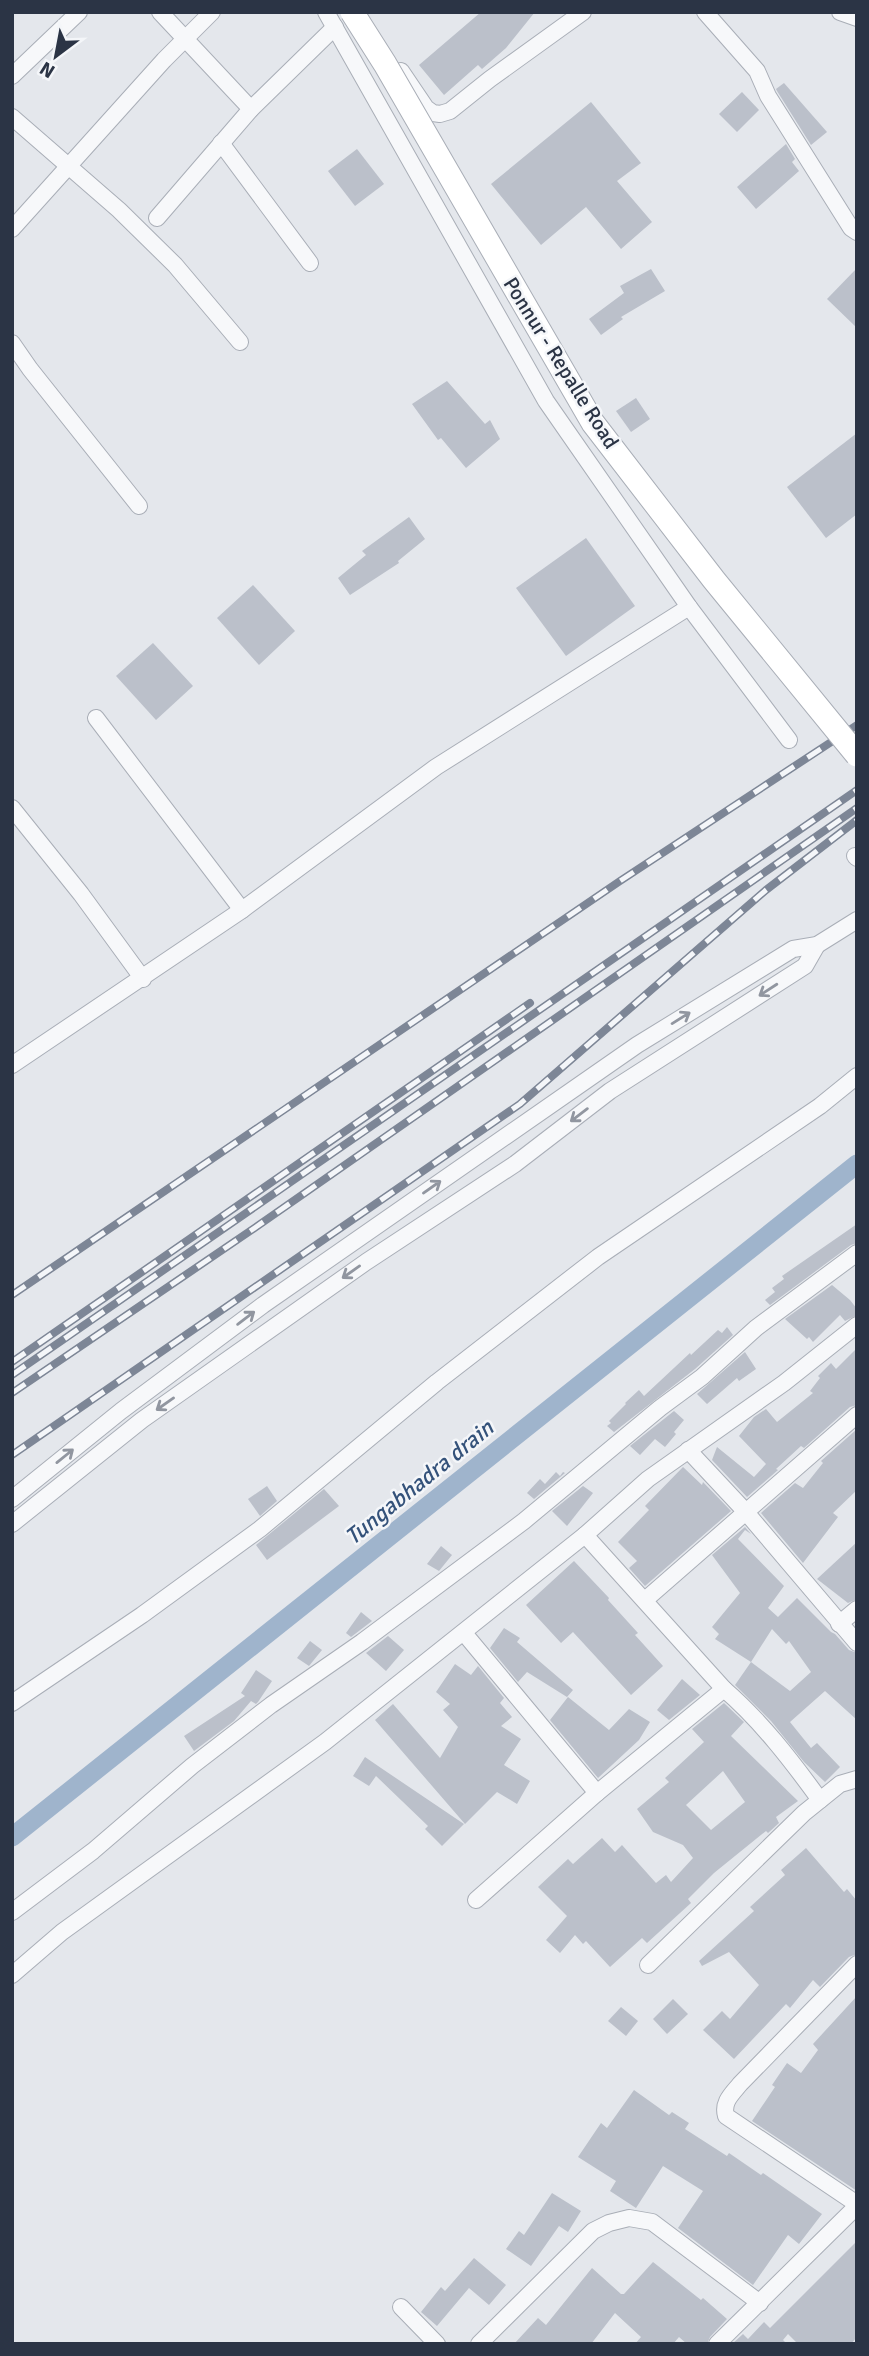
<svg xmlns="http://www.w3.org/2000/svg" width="869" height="2356" viewBox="0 0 869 2356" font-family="Signika,sans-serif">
<rect width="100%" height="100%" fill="#e4e7ec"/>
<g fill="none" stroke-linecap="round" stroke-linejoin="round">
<path stroke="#9fb4cc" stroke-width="19" d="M12,1837L857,1164"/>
</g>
<g fill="#bbc0ca" fill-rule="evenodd">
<path d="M481,12H535L506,48L482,69L478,65L444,95L419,65Z"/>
<path d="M784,83L827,132L811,145L777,91L776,89Z"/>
<path d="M742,92L759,110L737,132L719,114Z"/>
<path d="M591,102L641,163L617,181L652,222L621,249L586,207L541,245L491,184Z"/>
<path d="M786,144L795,159L792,162L799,171L756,209L737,187Z"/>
<path d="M357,149L384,184L355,206L328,171Z"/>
<path d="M857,268V328L827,299Z"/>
<path d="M651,269L665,291L621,317L623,319L601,335L589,319L624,293L620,286Z"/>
<path d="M447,381L485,424L490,420L500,439L466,468L441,438L438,440L412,404Z"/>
<path d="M636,398L650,419L631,432L616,411Z"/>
<path d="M857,433V514L826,538L787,487Z"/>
<path d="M409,517L425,539L398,561L399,563L350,595L338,578L366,555L362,551Z"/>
<path d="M586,538L635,606L566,656L516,588Z"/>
<path d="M253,585L295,631L259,665L217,618Z"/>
<path d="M153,643L193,686L156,720L116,676Z"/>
<path d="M857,1224V1243L851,1245L770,1305L765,1300L775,1292L772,1288L784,1279L782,1276Z"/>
<path d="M832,1285L850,1300L857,1309V1315L845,1321L840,1315L813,1342L809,1337L807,1339L785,1319Z"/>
<path d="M727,1327L733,1335L695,1369L614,1432L607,1426L611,1423L609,1421L626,1404L625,1403L639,1390L644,1396L690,1353L691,1355L718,1330L722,1333Z"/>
<path d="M857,1348V1405L850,1407L804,1448L801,1446L776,1469L778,1470L747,1497L712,1460L717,1447L754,1477L766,1464L739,1436L754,1417L766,1409L777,1422L813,1393L810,1391L820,1378L818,1376L831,1363L836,1369Z"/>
<path d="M745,1352L756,1369L739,1381L737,1378L707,1404L697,1394Z"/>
<path d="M674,1411L684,1420L674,1432L676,1434L665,1447L655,1439L640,1455L630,1446Z"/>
<path d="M857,1429V1490L833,1513L838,1517L803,1563L761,1513L795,1483L803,1488L823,1463L821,1461Z"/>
<path d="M683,1467L702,1485L703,1482L731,1511L645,1586L629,1568L637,1561L618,1542L649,1510L645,1506Z"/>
<path d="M556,1472L560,1476L563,1472L565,1473L534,1499L527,1493L540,1479L545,1484Z"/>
<path d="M267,1486L277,1501L260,1516L248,1499Z"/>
<path d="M583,1486L593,1493L567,1526L552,1511Z"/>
<path d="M324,1489L339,1506L267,1560L256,1545Z"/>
<path d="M745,1527L751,1534L745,1530L738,1539L784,1586L768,1608L778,1617L797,1598L831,1632L835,1634L849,1650L857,1653V1720L825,1691L790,1722L811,1748L817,1743L840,1767L825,1782L804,1762L771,1721L735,1685L751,1662L790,1691L811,1672L789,1641L786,1644L772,1629L751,1662L715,1639L719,1634L712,1627L740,1593L712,1555Z"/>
<path d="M857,1542V1599L848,1603L817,1579Z"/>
<path d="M441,1546L452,1555L439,1571L427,1564Z"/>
<path d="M574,1561L609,1598L608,1600L638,1633L635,1635L663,1666L631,1695L573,1632L561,1643L526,1605Z"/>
<path d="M361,1612L372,1621L351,1637L346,1633Z"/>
<path d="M504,1628L520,1638L517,1642L573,1690L567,1697L527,1672L518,1682L490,1648Z"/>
<path d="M388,1636L404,1650L386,1671L366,1653Z"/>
<path d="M310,1641L322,1650L309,1666L297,1658Z"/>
<path d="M455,1664L471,1675L478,1666L504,1698L500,1703L512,1717L501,1726L521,1739L504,1765L530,1781L517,1804L497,1792L465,1824L375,1720L393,1704L440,1758L458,1727L443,1710L450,1704L436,1692Z"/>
<path d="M256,1670L272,1681L258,1702L256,1704L251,1701L234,1721L194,1751L184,1736L245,1696L241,1693Z"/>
<path d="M682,1679L700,1695L669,1720L657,1710Z"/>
<path d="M568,1697L609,1730L629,1709L650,1722L639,1740L598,1778L550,1720Z"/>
<path d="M724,1703L744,1722L731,1736L798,1801L776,1817L779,1823L768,1833L766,1831L714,1873L688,1899L691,1903L647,1943L642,1938L610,1967L586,1941L583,1944L575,1935L560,1953L546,1940L567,1916L538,1887L568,1859L573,1864L602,1838L615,1852L622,1845L656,1883L666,1875L671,1882L693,1858L683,1845L653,1832L637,1809L669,1782L665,1778L704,1742L692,1729ZM723,1771L745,1802L711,1830L686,1805Z"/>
<path d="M365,1757L381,1768L464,1824L442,1846L425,1829L428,1826L376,1776L369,1786L353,1776Z"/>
<path d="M806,1848L844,1892L847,1889L857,1901V1954L849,1957L820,1987L813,1980L790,2008L786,2004L734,2059L703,2030L722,2011L730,2019L759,1985L729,1952L702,1966L699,1961L754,1911L750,1907L785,1875L781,1870Z"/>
<path d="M857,1996V2191L752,2121L775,2087L772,2085L787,2063L801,2073L818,2050L813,2044Z"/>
<path d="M673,1999L688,2014L667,2034L653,2019Z"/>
<path d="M621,2007L638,2021L626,2036L608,2021Z"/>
<path d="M634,2090L669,2115L672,2112L689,2123L685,2129L727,2156L729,2153L761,2175L763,2173L822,2214L799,2244L788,2235L753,2285L678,2228L703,2191L663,2166L636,2208L610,2191L616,2181L578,2157L601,2123L607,2128Z"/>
<path d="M552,2193L581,2211L568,2232L559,2226L531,2266L506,2249L519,2231L524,2235Z"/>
<path d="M857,2241V2337L851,2344H798L788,2334L783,2340L787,2344H732L743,2334L748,2339L764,2322L770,2328Z"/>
<path d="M474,2258L506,2285L489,2305L469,2288L437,2326L421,2312L441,2287L445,2291Z"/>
<path d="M653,2262L701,2300L703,2298L727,2319L710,2337L707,2344H687L679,2337L673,2344H635L641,2337L615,2313L591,2344H514L538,2318L546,2325L592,2268L621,2294H624Z"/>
</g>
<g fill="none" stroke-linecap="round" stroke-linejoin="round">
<g stroke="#a9aeb7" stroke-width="18">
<g id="street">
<path d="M160,12L251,109"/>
<path d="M326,12L546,401L689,607L789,740"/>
<path d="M705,12L757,71L768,96L851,228L857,232"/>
<path d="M840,12L857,18"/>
<path d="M401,71L426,108L433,113L440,114L450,111L490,79L583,12"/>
<path d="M12,76L79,12"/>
<path d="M12,117L119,210L175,265L240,342"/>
<path d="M221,143L310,263"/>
<path d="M157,218L251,109L335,27"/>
<path d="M12,229L164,60L212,12"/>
<path d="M12,343L30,369L139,506"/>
<path d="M96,718L242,910"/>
<path d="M12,808L81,894L143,979"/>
<path d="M855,856L857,858"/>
<path d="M12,1065L242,910L436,767L689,607"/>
<path d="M688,1450L745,1511L857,1643"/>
<path d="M12,1499L121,1411L263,1305L637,1045L793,949L817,945L857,920"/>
<path d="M12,1524L142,1420L366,1262L515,1164L610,1091L805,966L817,945"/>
<path d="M645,1600L857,1415"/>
<path d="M839,1624L857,1609"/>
<path d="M464,1633L597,1793"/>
<path d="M12,1703L142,1615L260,1529L437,1382L598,1257L820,1106L857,1076"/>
<path d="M820,1800C791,1760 761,1721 724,1689L585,1535L648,1479L784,1383L857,1325"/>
<path d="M476,1900L597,1793L724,1689"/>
<path d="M12,1912L93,1851L192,1766L271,1705L362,1642L524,1521L660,1408L702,1377L756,1328L857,1253"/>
<path d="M857,1964L740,2084C732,2094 722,2102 726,2116L857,2204"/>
<path d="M648,1965L804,1813L840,1784L857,1779"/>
<path d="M12,1975L62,1932L325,1742L585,1535"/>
<path d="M401,2307L437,2344"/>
<path d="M479,2344L593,2231L609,2223L629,2218L652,2222L760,2303"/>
<path d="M717,2344L857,2206"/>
</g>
</g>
<use href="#street" stroke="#f7f8fa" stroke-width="16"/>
<g stroke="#7d8696" stroke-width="8">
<g id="rail">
<path d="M12,1295L620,881L857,725"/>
<path d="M12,1362L530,1003"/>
<path d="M12,1375L857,790"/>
<path d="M12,1393L256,1227L857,808"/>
<path d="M12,1455L520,1104L766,890L857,820"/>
</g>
</g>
<use href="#rail" stroke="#f4f6f9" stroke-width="5" stroke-dasharray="16" stroke-linecap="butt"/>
<g stroke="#a9aeb7" stroke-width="25" stroke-linecap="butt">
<path id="secondary-bridge" d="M352,12L385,64L593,423L714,580L857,755"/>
</g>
<use href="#secondary-bridge" stroke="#fff" stroke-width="23"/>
</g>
<defs><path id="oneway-shaft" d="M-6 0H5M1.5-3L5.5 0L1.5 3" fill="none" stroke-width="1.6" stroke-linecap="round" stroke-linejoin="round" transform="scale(1.75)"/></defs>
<g stroke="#9196a0">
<use href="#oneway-shaft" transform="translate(768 990) rotate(147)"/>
<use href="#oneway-shaft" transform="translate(681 1018) rotate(-32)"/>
<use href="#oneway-shaft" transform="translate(579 1115) rotate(143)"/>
<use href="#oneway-shaft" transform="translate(432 1187) rotate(-35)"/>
<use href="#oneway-shaft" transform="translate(351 1272) rotate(145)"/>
<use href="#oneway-shaft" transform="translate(246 1318) rotate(-37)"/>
<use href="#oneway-shaft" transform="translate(165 1404) rotate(145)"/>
<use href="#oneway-shaft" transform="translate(65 1456) rotate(-39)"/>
</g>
<g text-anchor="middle" stroke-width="5" stroke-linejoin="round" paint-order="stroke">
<g font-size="21" fill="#2b3445" stroke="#f4f6f9">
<text transform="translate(561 363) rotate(58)" y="7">Ponnur - Repalle Road</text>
</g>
<g font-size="23" font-style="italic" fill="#34527a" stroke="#f4f6f9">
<text transform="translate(419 1482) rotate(-39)" y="8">Tungabhadra drain</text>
</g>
</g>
<rect width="869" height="2356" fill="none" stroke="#2b3445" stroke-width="28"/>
<g transform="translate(56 56) rotate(212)" stroke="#f4f6f9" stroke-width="5" paint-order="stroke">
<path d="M0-5L12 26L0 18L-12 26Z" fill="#2b3445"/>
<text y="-10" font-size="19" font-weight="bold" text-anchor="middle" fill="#2b3445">N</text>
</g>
</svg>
